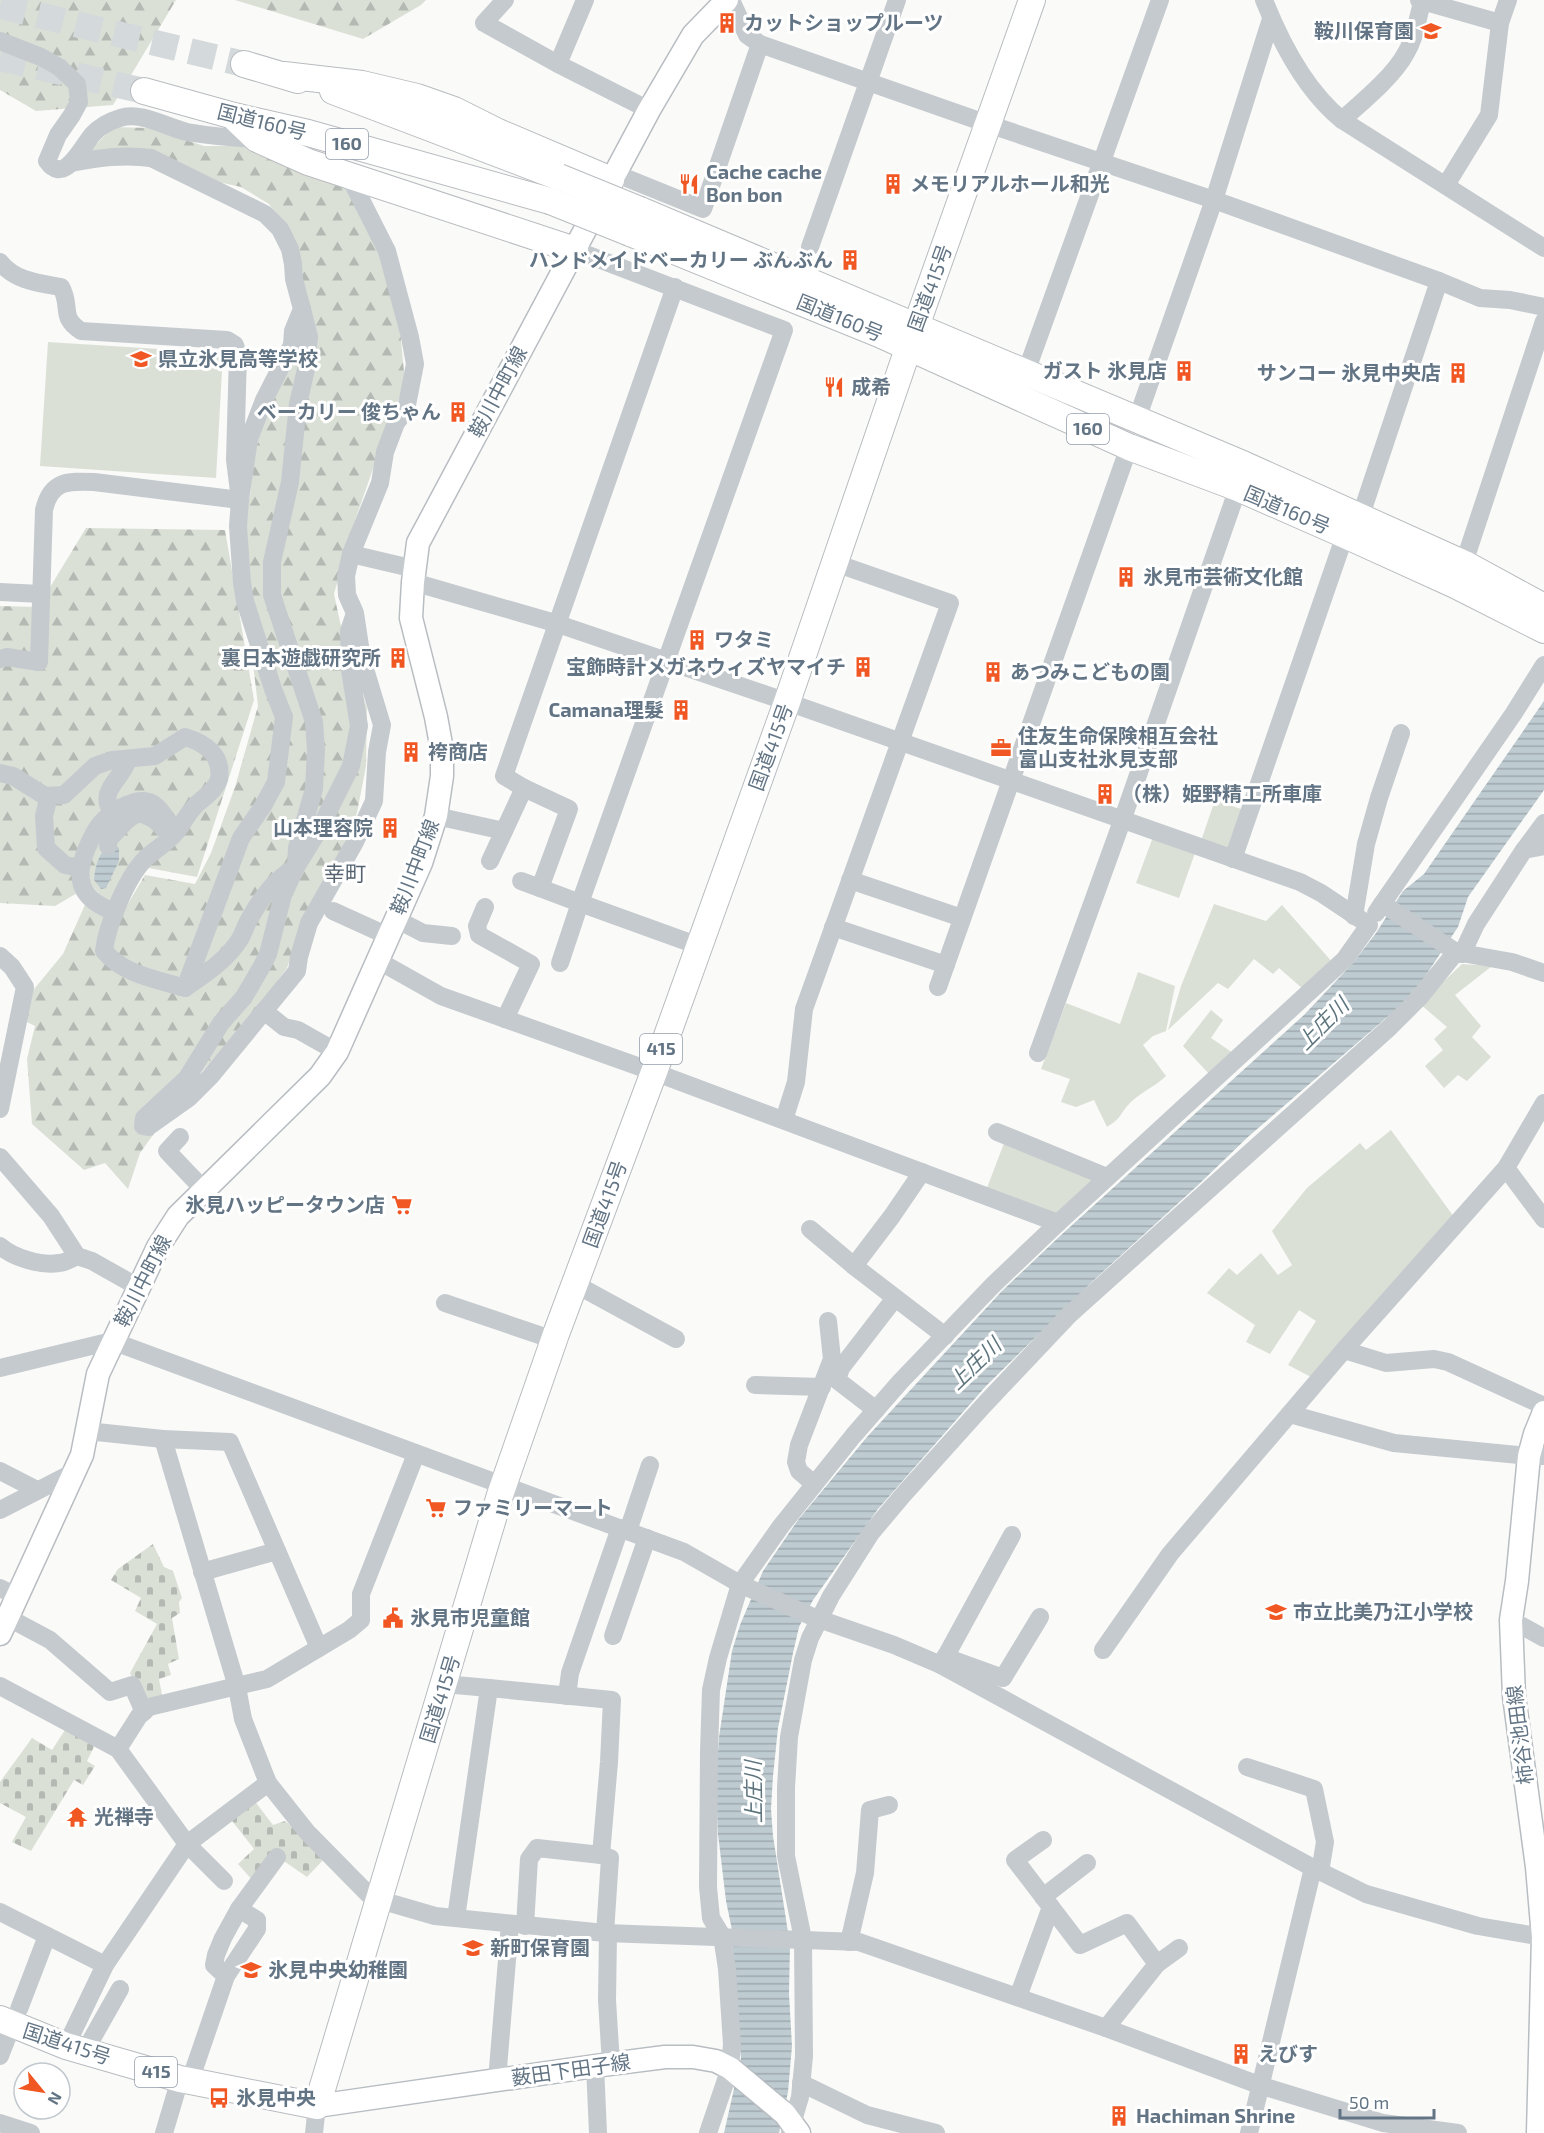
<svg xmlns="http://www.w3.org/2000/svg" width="1544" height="2133" viewBox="0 0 1544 2133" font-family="'Exo 2','Noto Sans JP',sans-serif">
<defs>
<pattern id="forest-firs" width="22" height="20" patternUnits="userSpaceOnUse" patternTransform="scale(1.5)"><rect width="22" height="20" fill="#dae0d6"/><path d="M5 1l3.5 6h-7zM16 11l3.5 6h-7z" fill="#b4bab3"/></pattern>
<pattern id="cemetery-stones" width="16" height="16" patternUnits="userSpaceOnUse" patternTransform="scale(1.5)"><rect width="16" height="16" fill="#dae0d6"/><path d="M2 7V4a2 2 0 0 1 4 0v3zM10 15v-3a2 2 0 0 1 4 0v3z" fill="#b4bab3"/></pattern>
<pattern id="water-rules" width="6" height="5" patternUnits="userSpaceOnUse" patternTransform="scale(1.5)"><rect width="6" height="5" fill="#becbd0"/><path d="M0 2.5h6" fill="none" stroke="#9ea9ae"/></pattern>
</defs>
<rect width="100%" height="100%" fill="#fafaf8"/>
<g fill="#dae0d6">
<path d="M48,342L223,353L216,478L40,466Z"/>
<path d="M1215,800L1244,810L1230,850L1201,841Z"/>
<path d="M1153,837L1195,853L1179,898L1136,883Z"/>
<path d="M1214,904L1266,921L1282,905L1333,963L1303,989L1279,968L1273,974L1254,959L1228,989L1218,983L1168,1030L1181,986Z"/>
<path d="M1462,964L1492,966L1455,995L1481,1026L1472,1037L1491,1057L1467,1081L1458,1075L1444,1088L1425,1066L1443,1050L1434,1039L1447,1027L1420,1004Z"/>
<path d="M1138,972L1175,986L1166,1031L1153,1036L1143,1045L1166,1076C1156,1086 1141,1092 1131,1102C1120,1113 1122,1118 1107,1127L1094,1100L1076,1107L1061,1102L1070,1079L1041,1069L1066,1003L1120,1024Z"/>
<path d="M1211,1010L1223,1020L1211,1038L1236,1055L1211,1076L1183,1046Z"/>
<path d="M1391,1130L1454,1217L1313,1378L1288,1365L1316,1321L1299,1310L1270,1354L1246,1342L1255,1325L1207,1293L1229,1268L1237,1275L1261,1253L1278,1275L1292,1265L1272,1231L1307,1188L1360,1143L1366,1150Z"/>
<path d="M1006,1138L1104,1178L1058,1221L985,1193Z"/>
</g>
<g fill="url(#forest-firs)">
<path d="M0,0H176L113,105L36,111L0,90Z"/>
<path d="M235,0H426L421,5L363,39Z"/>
<path d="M114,127L150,128L204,146H254L343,180L381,253L400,329L405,383L376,460L351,532L334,594L340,622L367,708L366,766L357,813L337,860L299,931L287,968L254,1013L184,1092L140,1153L128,1189L105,1163L84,1170L32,1124L27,1059L35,1026L25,1021L30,994L63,954L88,898L107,902L91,885L55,906L0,903V606L38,607L86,528L225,530L254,700L197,877L143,867L126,907L145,875L195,884L211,853L235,787L258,706L252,655L232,548L250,496L254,459L264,412L308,316L293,237L269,204L241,187L87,153Z"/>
</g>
<g fill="url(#cemetery-stones)">
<path d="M153,1544L164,1567L173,1571L182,1598L179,1602L180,1613L172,1618L179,1659L168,1664L171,1675L159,1679L163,1700L145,1706L130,1673L157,1624L135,1611L141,1598L111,1580L118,1569Z"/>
<path d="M65,1730L95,1745L87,1761L95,1766L83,1785L74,1780L31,1851L12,1842L26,1817L0,1803V1782L32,1738L52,1750Z"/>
<path d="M253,1799L273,1825L285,1821L297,1830L324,1859L307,1877L275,1855L254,1882L238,1864L254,1849L229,1817Z"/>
</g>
<g fill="url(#water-rules)">
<path d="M1544,701V790L1468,897L1458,927L1422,981L1400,1006L1249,1136L1197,1186L1095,1279L986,1386L878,1509L813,1600L799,1627L793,1653L778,1728L773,1776L771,1809L773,1836L790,1945L789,1994L792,2046L788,2092L779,2133H724L741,2058L736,2007L732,1930L726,1901L718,1834L716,1785L719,1737L732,1651L740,1625L763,1571L798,1520L867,1437L1001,1292L1060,1236L1304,1015L1353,963L1376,933L1403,891L1424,874Z"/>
<path d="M113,844L119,848V861L106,888L101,889L94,880C95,866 99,850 113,844Z"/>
</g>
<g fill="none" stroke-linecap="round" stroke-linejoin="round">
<g stroke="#d4d9db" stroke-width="26" stroke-dasharray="26 13" stroke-linecap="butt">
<path d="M0,6L244,64"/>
<path d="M0,58L144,91"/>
</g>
<g stroke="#b8bdc2" stroke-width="25">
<g id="major">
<path d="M0,1634L82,1455L98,1374L158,1247L178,1216L320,1076L337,1052L421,863L436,816L442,776V750L436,717L411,618L413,582L418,543L649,110L693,35L727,0"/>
<path d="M317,2106L595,2066L665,2057H693L716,2061L730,2068L785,2114L799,2133"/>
<path d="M1538,2133L1543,1937L1537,1867L1514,1696L1511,1620L1517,1581L1529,1456L1535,1434L1544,1412"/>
</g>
</g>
<g stroke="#b8bcc0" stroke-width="28">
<g id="highway">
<path d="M244,64L298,80"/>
<path d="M284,75L362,84L417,97L454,110L498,132L611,180"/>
<path d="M144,91L234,116L308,133L550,201"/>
<path d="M333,91L559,177"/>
<path d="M234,117L257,139L308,162L575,250"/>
<path d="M640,210L1245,465L1465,564L1544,607"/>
<path d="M630,233L879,334L1129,447L1238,488L1345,535L1455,585L1544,630"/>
<path d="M0,2019L66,2046L180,2079L317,2106L500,1495L556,1334L654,1072L787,702L909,346L1032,0"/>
</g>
</g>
<g stroke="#c5cace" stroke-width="18">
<path d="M505,0L484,23L558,64"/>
<path d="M585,0L558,64L649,110"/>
<path d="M731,0L747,35L760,44L988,124L1214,200L1439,281L1480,298L1510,300L1544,307"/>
<path d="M1264,0C1281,43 1306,91 1342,120L1544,248"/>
<path d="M1419,0L1500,23"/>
<path d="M0,41L41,57L59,67L77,84L79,102L72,115L58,135L47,161C64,186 82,147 92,135C99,127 110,121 120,118C141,111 166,127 187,132C210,136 233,138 257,139"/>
<path d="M1342,120C1362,102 1393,77 1406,53C1416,37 1417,18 1423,0"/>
<path d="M614,173L703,209L760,44"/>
<path d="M349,176L387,251L410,337L415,364L406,410L396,423L385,452L380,483L351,554"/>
<path d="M1446,185L1489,115L1500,23L1508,0"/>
<path d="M810,247L897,0"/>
<path d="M575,250L784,330L580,903L699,946"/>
<path d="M0,262C15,281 38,283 61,287C72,306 59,317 81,331L227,340L235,345L238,354L235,460L240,500L238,526L242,583L245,601L273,689L284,717L276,782L263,806L241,838L185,988C156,979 124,975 104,951C107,925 127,877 145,859C155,849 168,843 176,832C183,824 187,814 195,806C203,798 216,790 219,779C223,755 205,743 185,737L155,756L112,760L95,766L64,795L45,796L13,776L0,773"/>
<path d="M1026,372L1160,0"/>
<path d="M1137,419L1214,200L1271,19"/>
<path d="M1360,518L1439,281"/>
<path d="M1460,575L1544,321"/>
<path d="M413,582L555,623L773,697L1300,882L1321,893L1369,925L1345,959L1058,1223L993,1285L900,1382L853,1436L781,1526L740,1584L718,1658L711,1690L709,1752L708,1887L711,1918L722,1936L727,1969L732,2044L730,2068L708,2133"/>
<path d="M0,592L41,594"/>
<path d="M355,613L349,631L350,670L359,726L351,766L320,828L296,867L283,895L268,954L262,966L244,997L221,1023L187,1078L144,1118L143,1126L148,1127L189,1098L210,1077L297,971L299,957L309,923L355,842L374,801L377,752L382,725L362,659L355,613L347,595L346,576L351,554L415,569"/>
<path d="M0,659L7,657L39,662L44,510C51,480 68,481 94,482L240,500L249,439L264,400L292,345L293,331L302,309L294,279L293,264L290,249L280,229L265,214L151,158C124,154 98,158 71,163"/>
<path d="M49,796L44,816L46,848L65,865L80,868"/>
<path d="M112,812C97,790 123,779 128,759"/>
<path d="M436,816L504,831"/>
<path d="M108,846L109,839L126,821L137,813C149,815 156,820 164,829"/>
<path d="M1524,850L1544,823"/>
<path d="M1233,859L1345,535"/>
<path d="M490,861L524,788L504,776L675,287"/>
<path d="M850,880L962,918"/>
<path d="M521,881L540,888L569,809L524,788"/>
<path d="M540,888L580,903L560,963"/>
<path d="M1382,904L1514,713L1544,665"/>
<path d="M485,907L477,926L479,935L531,964L505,1019"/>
<path d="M333,911L388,936"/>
<path d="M115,912C81,900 73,880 87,848C96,827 102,818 122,807C131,803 139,799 149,802C162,807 167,823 177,831"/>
<path d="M1376,913L1382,904L1386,906L1456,952"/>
<path d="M1354,916L1366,844L1379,798L1401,733"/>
<path d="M396,919L423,933L452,936"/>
<path d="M833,927L946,965"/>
<path d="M1462,954L1476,924L1524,850L1544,846"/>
<path d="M0,956L12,967L25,987L0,1109"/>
<path d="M377,960L441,996L654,1072L1058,1223"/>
<path d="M938,987L1129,447"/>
<path d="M185,988C204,975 227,960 240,939C244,932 246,924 250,918C261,898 276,878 296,867L297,848L314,789L316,750L314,722L272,595V562L290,482L298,404L306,369L309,337L302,309"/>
<path d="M264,1011L284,1027L298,1030L337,1052"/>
<path d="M1038,1053L1122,821L1238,488"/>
<path d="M784,1120L796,1082L804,1009L950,603L835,563"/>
<path d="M997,1132L1107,1177"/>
<path d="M180,1137L167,1151L205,1191"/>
<path d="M0,1157L51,1216L77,1256L92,1261L138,1287"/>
<path d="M1506,1168L1544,1219"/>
<path d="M810,1229L854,1266L945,1336"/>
<path d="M0,1246C14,1258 41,1266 59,1263C65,1263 71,1259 77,1256"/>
<path d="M854,1266L892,1216L922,1172"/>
<path d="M575,1284L676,1339"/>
<path d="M445,1303L554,1340"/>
<path d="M1344,1350L1386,1363L1434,1359L1448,1362L1544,1406"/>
<path d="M0,1368L112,1341L684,1552L740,1584L813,1617L894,1645L941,1665L1313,1868L1366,1894L1478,1926L1543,1937"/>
<path d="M755,1385L822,1387"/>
<path d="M876,1410L837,1380L841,1368L895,1298"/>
<path d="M1290,1414L1394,1443L1529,1456H1544"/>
<path d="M87,1431L163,1439L230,1442L319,1648"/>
<path d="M163,1439L237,1687L243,1719L268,1783L307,1832L368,1894L380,1900L435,1916L605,1933L859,1942L1106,2028L1259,2085L1383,2123L1458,2133"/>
<path d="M0,1471L37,1490"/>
<path d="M814,1484L799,1471L796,1462L799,1445L832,1359L828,1321"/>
<path d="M0,1510L74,1472"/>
<path d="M628,1531L650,1465"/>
<path d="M202,1572L277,1551"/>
<path d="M0,1588L18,1597"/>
<path d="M7,1617L50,1640L110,1692L132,1685L144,1712"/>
<path d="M1511,1620L1544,1638"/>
<path d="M613,1636L647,1538"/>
<path d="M1103,1650L1170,1554L1344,1350L1506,1168L1544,1103"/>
<path d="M945,1657L1003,1678L1040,1617"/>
<path d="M941,1665L1012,1535"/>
<path d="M444,1684L489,1688L456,1918"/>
<path d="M0,1686L118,1749L187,1844L224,1881"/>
<path d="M489,1688L612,1700L609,1762L601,1855L610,1858L605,1933"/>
<path d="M567,1696L570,1673L620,1528"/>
<path d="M118,1749L139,1716L149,1707L267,1679L349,1630L361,1620V1594L416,1454"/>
<path d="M1247,1767L1314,1789L1325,1842L1320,1872"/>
<path d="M1043,1840L1015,1860L1080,1945L1127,1923L1157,1964"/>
<path d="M1043,1897L1087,1863"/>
<path d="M239,1909L277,1857"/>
<path d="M0,1912L105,1965"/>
<path d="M525,1926L529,1859L537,1848L601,1855"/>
<path d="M608,1933L607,2000L611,2064"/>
<path d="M849,1942L865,1873L870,1810L889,1805"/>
<path d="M1018,1997L1051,1907"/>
<path d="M19,2009L47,1936"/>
<path d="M1106,2028L1157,1964L1179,1948"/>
<path d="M66,2046L105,1965L187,1844L268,1783"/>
<path d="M85,2051L120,1989"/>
<path d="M0,2056L12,2025"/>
<path d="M595,2066L598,2133"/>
<path d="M497,2080L510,1924"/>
<path d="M190,2081L226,1976L214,1965L216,1955L223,1938L239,1909L257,1920V1929L226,1976"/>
<path d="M801,2083L867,2115L936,2133"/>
<path d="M0,2123L31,2133"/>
<path d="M790,2131L800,2097L804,2056L803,1939L786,1856V1788L789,1737L803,1660L810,1638L831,1596L871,1533L903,1495L983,1406L1069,1315L1390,1027L1419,998L1456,952L1512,962L1544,973"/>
<path d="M164,2133L180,2079"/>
<path d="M314,2133L317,2106"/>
<path d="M1249,2133L1313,1868"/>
</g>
<use href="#major" stroke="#fff" stroke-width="22"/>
<use href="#highway" stroke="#fff" stroke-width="26"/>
<g stroke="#b8bcc0" stroke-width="28" stroke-linecap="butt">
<g id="highway-bridge">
<path d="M559,177L640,210"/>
<path d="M550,201L630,233"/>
</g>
</g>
<use href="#highway-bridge" stroke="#fff" stroke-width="26"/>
</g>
<defs>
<g id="building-bare" transform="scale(1.62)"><path d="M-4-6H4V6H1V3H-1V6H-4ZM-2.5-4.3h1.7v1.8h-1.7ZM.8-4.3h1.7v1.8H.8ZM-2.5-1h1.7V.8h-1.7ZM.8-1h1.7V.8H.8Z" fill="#f05722" stroke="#fff" stroke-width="2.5" paint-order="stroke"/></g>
<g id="school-bare" transform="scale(1.62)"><path d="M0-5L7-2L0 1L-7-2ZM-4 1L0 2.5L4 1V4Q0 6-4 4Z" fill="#f05722" stroke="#fff" stroke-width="2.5" paint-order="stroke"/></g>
<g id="restaurant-bare" transform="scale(1.62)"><path d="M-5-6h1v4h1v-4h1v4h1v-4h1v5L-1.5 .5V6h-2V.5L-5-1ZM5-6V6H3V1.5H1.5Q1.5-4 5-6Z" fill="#f05722" stroke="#fff" stroke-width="2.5" paint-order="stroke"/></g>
<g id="office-bare" transform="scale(1.62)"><path d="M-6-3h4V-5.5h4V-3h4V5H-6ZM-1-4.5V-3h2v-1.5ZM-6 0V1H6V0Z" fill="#f05722" stroke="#fff" stroke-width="2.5" paint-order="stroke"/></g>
<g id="supermarket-bare" transform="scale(1.62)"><path d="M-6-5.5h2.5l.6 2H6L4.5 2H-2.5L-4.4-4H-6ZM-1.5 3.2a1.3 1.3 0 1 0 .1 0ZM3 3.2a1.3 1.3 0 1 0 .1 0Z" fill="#f05722" stroke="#fff" stroke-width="2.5" paint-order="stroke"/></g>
<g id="civic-bare" transform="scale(1.62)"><path d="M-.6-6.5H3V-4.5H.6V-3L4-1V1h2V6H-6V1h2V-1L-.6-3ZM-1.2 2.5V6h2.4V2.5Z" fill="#f05722" stroke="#fff" stroke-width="2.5" paint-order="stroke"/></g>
<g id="temple-bare" transform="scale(1.62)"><path d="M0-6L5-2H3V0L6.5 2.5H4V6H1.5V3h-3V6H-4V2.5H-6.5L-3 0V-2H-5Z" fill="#f05722" stroke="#fff" stroke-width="2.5" paint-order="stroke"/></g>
<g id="bus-bare" transform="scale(1.62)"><path d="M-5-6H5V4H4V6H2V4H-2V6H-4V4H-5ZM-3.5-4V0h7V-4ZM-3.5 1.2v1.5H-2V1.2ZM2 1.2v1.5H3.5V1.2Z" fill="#f05722" stroke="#fff" stroke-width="2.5" paint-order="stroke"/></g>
</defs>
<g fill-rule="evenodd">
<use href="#building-bare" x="727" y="23"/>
<use href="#school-bare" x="1431" y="31"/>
<use href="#restaurant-bare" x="689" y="184"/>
<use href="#building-bare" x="893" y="184"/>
<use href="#building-bare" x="850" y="260"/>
<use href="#school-bare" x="141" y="359"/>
<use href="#building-bare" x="1184" y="371"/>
<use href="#building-bare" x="1458" y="373"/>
<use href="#restaurant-bare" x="834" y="387"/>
<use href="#building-bare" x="458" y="412"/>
<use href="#building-bare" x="1126" y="577"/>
<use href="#building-bare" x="697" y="640"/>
<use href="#building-bare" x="398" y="658"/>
<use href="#building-bare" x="863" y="667"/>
<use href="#building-bare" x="993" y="672"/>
<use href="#building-bare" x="681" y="710"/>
<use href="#office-bare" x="1001" y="748"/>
<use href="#building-bare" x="411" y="752"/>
<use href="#building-bare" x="1105" y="794"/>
<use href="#building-bare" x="390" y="828"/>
<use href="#supermarket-bare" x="402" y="1205"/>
<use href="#supermarket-bare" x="436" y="1508"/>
<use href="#school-bare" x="1276" y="1612"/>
<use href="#civic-bare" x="393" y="1618"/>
<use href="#temple-bare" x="77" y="1817"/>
<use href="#school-bare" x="473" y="1948"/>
<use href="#school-bare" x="251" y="1970"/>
<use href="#building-bare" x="1241" y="2054"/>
<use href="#bus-bare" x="219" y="2098"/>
<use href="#building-bare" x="1119" y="2116"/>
</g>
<g text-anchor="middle" stroke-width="6" stroke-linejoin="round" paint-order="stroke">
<g fill="#fff" stroke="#929eaa" stroke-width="1.5">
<rect x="326" y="129" width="42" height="30" rx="4.5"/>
<rect x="1067" y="414" width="42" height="30" rx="4.5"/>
<rect x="640" y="1034" width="42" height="30" rx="4.5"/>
<rect x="135" y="2057" width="42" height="30" rx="4.5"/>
</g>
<g font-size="18" font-weight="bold" fill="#637585">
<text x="347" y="150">160</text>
<text x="1088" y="435">160</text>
<text x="661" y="1055">415</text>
<text x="156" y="2078">415</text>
</g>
<g font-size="20" font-weight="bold" fill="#637585" stroke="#fff" text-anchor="start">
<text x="744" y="30">カットショップルーツ</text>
<text x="1414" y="38" text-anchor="end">鞍川保育園</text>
<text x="706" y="179">Cache cache<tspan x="706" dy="23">Bon bon</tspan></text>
<text x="910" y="191">メモリアルホール和光</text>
<text x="833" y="267" text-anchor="end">ハンドメイドベーカリー ぶんぶん</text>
<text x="158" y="366">県立氷見高等学校</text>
<text x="1167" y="378" text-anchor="end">ガスト 氷見店</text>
<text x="1441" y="380" text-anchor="end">サンコー 氷見中央店</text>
<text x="851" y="394">成希</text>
<text x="441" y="419" text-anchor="end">ベーカリー 俊ちゃん</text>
<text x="1143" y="584">氷見市芸術文化館</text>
<text x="714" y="647">ワタミ</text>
<text x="381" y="665" text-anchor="end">裏日本遊戯研究所</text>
<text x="846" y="674" text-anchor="end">宝飾時計メガネウィズヤマイチ</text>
<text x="1010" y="679">あつみこどもの園</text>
<text x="664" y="717" text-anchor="end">Camana理髮</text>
<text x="1018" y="743">住友生命保険相互会社<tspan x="1018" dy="23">富山支社氷見支部</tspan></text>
<text x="428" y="759">袴商店</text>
<text x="1122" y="801">（株）姫野精工所車庫</text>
<text x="373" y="835" text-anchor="end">山本理容院</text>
<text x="385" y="1212" text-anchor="end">氷見ハッピータウン店</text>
<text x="453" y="1515">ファミリーマート</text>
<text x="1293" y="1619">市立比美乃江小学校</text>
<text x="410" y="1625">氷見市児童館</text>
<text x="94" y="1824">光禅寺</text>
<text x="490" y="1955">新町保育園</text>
<text x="268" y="1977">氷見中央幼稚園</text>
<text x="1258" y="2061">えびす</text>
<text x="236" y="2105">氷見中央</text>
<text x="1136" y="2123">Hachiman Shrine</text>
</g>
<g font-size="20" fill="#637585" stroke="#fff">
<text transform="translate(262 122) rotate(14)" y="7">国道160号</text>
<text transform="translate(930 288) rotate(-70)" y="7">国道415号</text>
<text transform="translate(840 318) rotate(22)" y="7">国道160号</text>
<text transform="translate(498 392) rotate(-62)" y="7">鞍川中町線</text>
<text transform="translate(1287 510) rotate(23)" y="7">国道160号</text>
<text transform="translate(771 747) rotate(-70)" y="7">国道415号</text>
<text transform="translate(415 867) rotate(-69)" y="7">鞍川中町線</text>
<text transform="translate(605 1204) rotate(-70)" y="7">国道415号</text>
<text transform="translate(143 1281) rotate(-63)" y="7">鞍川中町線</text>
<text transform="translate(440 1699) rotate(-73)" y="7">国道415号</text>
<text transform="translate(1520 1735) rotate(-97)" y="7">柿谷池田線</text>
<text transform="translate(67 2044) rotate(18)" y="7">国道415号</text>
<text transform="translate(571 2070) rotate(-8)" y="7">薮田下田子線</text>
</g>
<g font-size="21" fill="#556370" stroke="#fff">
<text x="345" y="881">幸町</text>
</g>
<g font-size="21" font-style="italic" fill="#5e757e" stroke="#fff">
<text transform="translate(1323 1024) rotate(-45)" y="7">上庄川</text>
<text transform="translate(975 1364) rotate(-44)" y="7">上庄川</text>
<text transform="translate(754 1792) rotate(-91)" y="7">上庄川</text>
</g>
</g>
<g transform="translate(42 2091) rotate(120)"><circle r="28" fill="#ffffff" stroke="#c1c8ce" stroke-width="1.5"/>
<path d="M0-4.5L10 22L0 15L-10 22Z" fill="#f05722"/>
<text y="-9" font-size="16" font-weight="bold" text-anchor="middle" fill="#637585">N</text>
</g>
<path d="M1340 2109v9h94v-9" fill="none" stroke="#637585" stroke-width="3"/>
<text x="1349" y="2109" font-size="18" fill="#637585" stroke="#ffffff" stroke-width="4.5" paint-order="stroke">50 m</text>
</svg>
